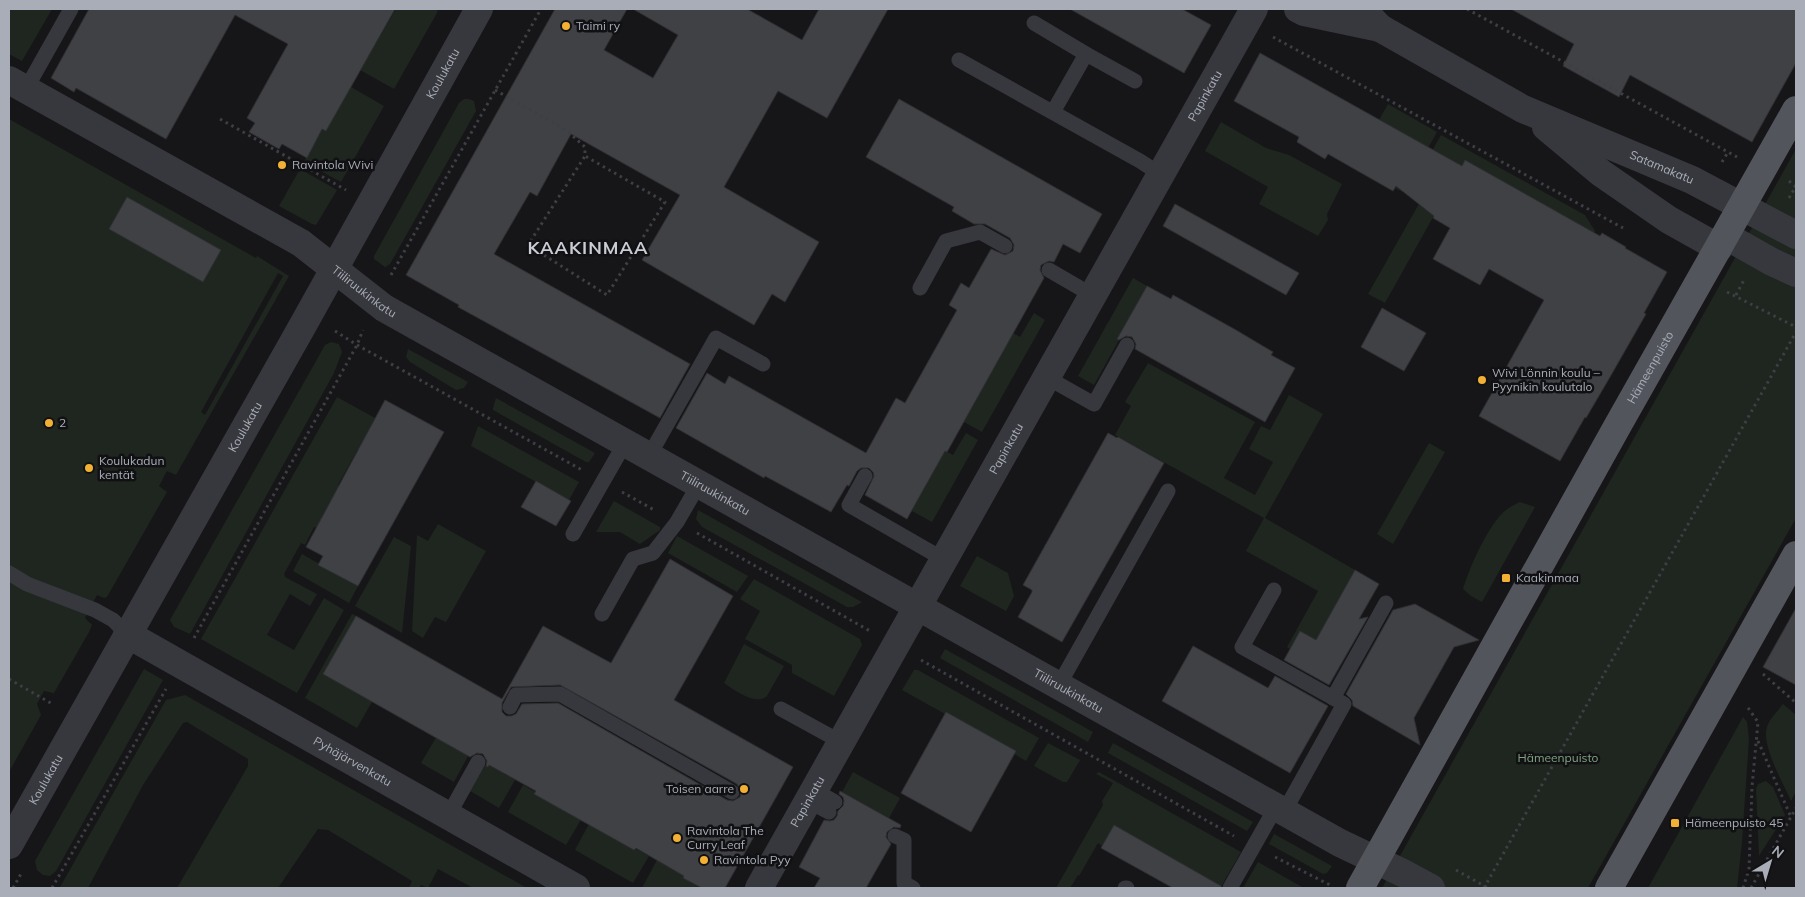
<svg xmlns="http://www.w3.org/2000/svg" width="1805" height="897" viewBox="0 0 1805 897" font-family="Mulish,sans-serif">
<rect width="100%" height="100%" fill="#161618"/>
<g fill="#1e261f" fill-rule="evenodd">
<path d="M9,9H52L22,61L9,54Z"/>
<path d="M396,9H434L438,11L394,89L360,70Z"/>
<path d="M351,87L384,106L341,182L304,162L322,129L326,131Z"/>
<path d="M464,99H469L474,101L476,111L390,264L385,267L374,259V256L459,103Z"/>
<path d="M1388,104L1437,132L1403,192L1395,188L1397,187L1379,120Z"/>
<path d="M9,119L256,258L257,256L289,276L176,475L167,471L159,486L167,492L107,597L104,598L97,595L85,618L92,625L89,632L54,693L44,691L37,704L41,715L9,772ZM278,273L283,276L205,415L201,412Z"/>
<path d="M1221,122L1266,148L1289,155L1342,184L1327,214L1328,220L1318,236L1259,204L1268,187L1205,151Z"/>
<path d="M1441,135L1585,215L1595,231L1594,233L1465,160L1385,303L1368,294L1420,202L1407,195Z"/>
<path d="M1796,149V518L1588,888H1382Z"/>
<path d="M300,169L337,190L316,225L312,224L279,206Z"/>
<path d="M1133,278L1147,286L1118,337L1119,340L1094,385L1078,376Z"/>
<path d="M1034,313L1045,320L982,432L964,422L1013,333L1020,337Z"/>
<path d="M331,342L339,344L342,352L334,373L190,634L174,627L170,620L325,345Z"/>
<path d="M408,349L468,382L464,388L456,390L410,362L406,357Z"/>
<path d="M1148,363L1255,422L1224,478L1255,495L1273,462L1249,449L1261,426L1270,430L1289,395L1323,414L1265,518L1355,570L1316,640L1300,631L1290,649L1287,647L1318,591L1246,551L1264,518L1115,435L1131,406L1125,402Z"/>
<path d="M337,397L375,418L360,450L358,449L338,485L339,486L317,528L314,527L305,545L301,543L284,574L285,577L317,594L310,606L290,594L267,635L294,650L324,598L344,610L297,693L201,639Z"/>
<path d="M496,398L595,453L589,462H586L493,410V408Z"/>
<path d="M478,426L579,482L569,500L471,446Z"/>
<path d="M966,433L978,440L932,522L912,511L945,451L953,455Z"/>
<path d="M1429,443L1445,452L1393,544L1377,534Z"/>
<path d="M614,501L660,527V530L640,544L620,532H596Z"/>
<path d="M1520,502L1535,507L1482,602L1471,596L1463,589C1469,568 1489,523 1506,510C1510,507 1515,504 1520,502Z"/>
<path d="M698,510L860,601L862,602L853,607H847L702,527L696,519Z"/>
<path d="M438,524L486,551L446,622L435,617L423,638L412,631L417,535L428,541Z"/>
<path d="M677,536L748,576L737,592L668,553Z"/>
<path d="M394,537L411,546L402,633L355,606Z"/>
<path d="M302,554L358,586L349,603L293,571Z"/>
<path d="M977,556L1008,573L1014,596L1006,611L960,586Z"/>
<path d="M754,579L860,639L862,645L834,696L792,673V665L745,639L760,611L740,599Z"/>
<path d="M352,614L356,616L373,700L357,728L305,698Z"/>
<path d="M744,644L784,666L767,696C756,706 734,690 724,683Z"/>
<path d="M945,649L1093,732L1088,742L940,658Z"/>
<path d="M144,669L163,680L56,871L50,876L43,875L37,870L35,861Z"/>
<path d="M914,670H918L1039,738L1026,761L946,713L945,714L902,690Z"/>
<path d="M185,695L527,888H473L438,869L428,888L421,885L419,888H409L412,881L328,830L318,829L278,888H177L248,766V759L187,722L183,723L143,785L88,888H62L60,887L166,700Z"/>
<path d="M1783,704L1796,715V791L1791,801C1783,783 1761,745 1767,727C1770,718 1778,711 1783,704Z"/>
<path d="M1743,717L1747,722L1749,739L1742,842L1737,888H1648Z"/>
<path d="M437,736L450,746L468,756L454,782L421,763Z"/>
<path d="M1048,743L1080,760L1067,782H1063L1034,766Z"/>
<path d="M1113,743L1253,822L1247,831L1108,753Z"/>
<path d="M485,765L488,767L489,765L515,780L499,808L470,791Z"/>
<path d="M853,772L900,798L889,818L842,792Z"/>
<path d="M1099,772L1241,852L1221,887L1114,825L1102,846L1098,843L1079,876L1078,875L1070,888H1056L1103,805L1102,801L1113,783L1096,774Z"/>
<path d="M1766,781L1773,787L1785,815L1759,856L1756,789L1758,784Z"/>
<path d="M523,785L582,818L566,845L508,812Z"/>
<path d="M590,822L602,832L634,850L635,848L649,856L633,883L575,850Z"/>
<path d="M1274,834L1332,866L1327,873L1323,874L1269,844Z"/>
<path d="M657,860L684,876V878L699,887L703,883L712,888H642Z"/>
<path d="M1258,862L1304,888H1243Z"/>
</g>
<g fill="#404145" stroke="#303034" fill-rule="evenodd">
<path d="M89,9H395L326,131L322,129L307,158L282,144L279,149L249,132L255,123L247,118L288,44L235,15L166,139L76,88L74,92L51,78Z"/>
<path d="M555,9H627L604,50L653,78L678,35L633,9H747L802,40L819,9H888L827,118L778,91L724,187L819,242L785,302L772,294L754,325L642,260L680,195L571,134L537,196L530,192L494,254L690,364L660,418L458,307L459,305L406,275Z"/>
<path d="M1070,9H1182L1211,25L1184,73Z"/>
<path d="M1511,9H1796V63L1752,142L1630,75L1619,97L1563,66L1574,44Z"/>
<path d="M1260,53L1462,166L1465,160L1600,236L1602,233L1626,247L1625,248L1667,272L1644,313L1646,314L1610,377L1586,418L1585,417L1560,461L1479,416L1544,300L1489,269L1480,285L1433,259L1450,228L1433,218L1434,216L1396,186L1393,191L1328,154L1325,159L1297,142L1299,137L1234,101Z"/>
<path d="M899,99L1102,214L1080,253L1063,244L1054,262L1049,261L1041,265L1040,270L1044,278L947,452L945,451L907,519L865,495L874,476L873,472L869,468H861L857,471L849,486L847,485L831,512L765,476L764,478L676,428L707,373L725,384L729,376L866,453L896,398L905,403L957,310L949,305L961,283L969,288L991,249L1005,255L1013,251L1014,245L1010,238L985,224H974L952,211L954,207L866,157Z"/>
<path d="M127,197L221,250L203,282L109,229Z"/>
<path d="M1175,204L1299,273L1286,295L1163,226Z"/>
<path d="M1147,286L1171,299L1173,295L1236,330L1273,352L1271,355L1295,368L1265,422L1135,349L1136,344L1132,337L1126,336L1119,340L1117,339Z"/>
<path d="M1382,308L1426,333L1404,371L1361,347Z"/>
<path d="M385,400L444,432L358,586L318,565L323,556L306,547Z"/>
<path d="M1108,433L1117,438L1118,437L1164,463L1062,642L1018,617L1032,592V590L1023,585Z"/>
<path d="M536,481L571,501L556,526L521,507Z"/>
<path d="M670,559L733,596L674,700L793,767L725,888H702L683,878L684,876L636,848L634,850L534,794L536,791L489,765L488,767L486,766L487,761L483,754L477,753L470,757L323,674L356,616L502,699L543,626L611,663ZM560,685L737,784L741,791L740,797L733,801L727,800L558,703L522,704L516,714L511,716H506L502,712V703L511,687Z"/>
<path d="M1355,570L1379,584L1359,619L1368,617L1329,685L1284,660L1300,631L1316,640Z"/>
<path d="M1415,604L1479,640L1454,647L1414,718L1420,745L1353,706L1352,700L1346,694L1393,610Z"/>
<path d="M1796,608V685L1763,667Z"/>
<path d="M1193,646L1268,688L1275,676L1328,706L1290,773L1162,701Z"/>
<path d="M946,712L1016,751L971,832L901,793Z"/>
<path d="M840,791L901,825L900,828L894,827L887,832L886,837L891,844L866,888H814L820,878L799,867L824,820L830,821L834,820L837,816L838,811L843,806L844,801L843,797L839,794Z"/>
<path d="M1114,825L1221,886V888H1173L1101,848Z"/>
</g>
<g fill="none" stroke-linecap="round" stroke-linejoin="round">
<g stroke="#3d3f44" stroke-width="3" stroke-dasharray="2.5 4" stroke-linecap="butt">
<path d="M1467,9L1737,157"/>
<path d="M1273,37L1623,228"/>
<path d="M495,90L566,130L585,147V156L528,245L607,295L665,202L585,156"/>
<path d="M220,119L346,190"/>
<path d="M1722,162L1728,152"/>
<path d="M1789,181L1796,187"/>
<path d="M1789,198L1796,186"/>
<path d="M391,275L541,9"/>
<path d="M1727,292L1796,327"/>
<path d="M1736,295L1744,280"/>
<path d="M335,331L357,345L582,470"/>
<path d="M622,492L656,511"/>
<path d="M697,533L870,631"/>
<path d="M194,638L357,345L363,330"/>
<path d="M921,660L1234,836"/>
<path d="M1763,674L1796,703"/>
<path d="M9,679L54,705"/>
<path d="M1758,741L1791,817"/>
<path d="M1275,857L1332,886"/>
<path d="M1456,870L1488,888"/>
<path d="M13,888L22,872"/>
<path d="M52,888L166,689"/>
<path d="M1484,888L1796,332"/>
<path d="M1743,888L1749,869L1752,787L1758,722L1746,705"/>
<path d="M1751,888L1796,808"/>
</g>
<g stroke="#37383d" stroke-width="15">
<path d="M1034,23L1086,54L1053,112"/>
<path d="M1086,54L1135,81"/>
<path d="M959,60L1140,161L1160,174"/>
<path d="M26,89L71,9"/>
<path d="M1049,270L1092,295"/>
<path d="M920,288L946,241L980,232L1005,246"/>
<path d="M1046,377L1094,404L1127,345"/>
<path d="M649,456L716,338L763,364"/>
<path d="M865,476L849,505L943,559"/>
<path d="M573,534L625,443"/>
<path d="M9,573L27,584L95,610L113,620L127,634"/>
<path d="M1274,590L1242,647L1344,704L1284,812"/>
<path d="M602,614L633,559L653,553L677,522L699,484"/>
<path d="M1059,685L1168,491"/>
<path d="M1333,698L1386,603"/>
<path d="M510,707L516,695L560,694L732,792"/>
<path d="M781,709L841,742"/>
<path d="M814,790L835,802"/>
<path d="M808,801L829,812"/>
<path d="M448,816L478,762"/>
<path d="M895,836L904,840V883L913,888"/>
<path d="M1125,888H1127"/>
<path d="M1230,888L1276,807"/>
</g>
<g stroke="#37383d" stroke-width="28">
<path id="s1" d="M9,80L301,243L384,308L1340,843L1405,874L1431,888"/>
<path id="s2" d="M127,634L576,888"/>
<path id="s3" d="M759,888L1254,9"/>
</g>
<g stroke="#37383d" stroke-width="28">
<path d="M1298,9L1304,12L1380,28"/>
<path id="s4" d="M1362,9L1380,28L1523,109L1692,180L1796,235"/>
<path d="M1546,127L1601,173L1669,220L1719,248"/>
<path d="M1726,236L1772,262L1796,273"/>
<path id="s5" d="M9,845L303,325L479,9"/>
</g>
<g stroke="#53555c" stroke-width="28">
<path id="s6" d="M1360,888L1618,425L1796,110"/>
<path d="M1609,888L1796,555"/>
</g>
</g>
<g fill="#f2b134" stroke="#111113" stroke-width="2">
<circle cx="566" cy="26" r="5"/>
<circle cx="282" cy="165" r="5"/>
<circle cx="1482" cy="380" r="5"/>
<circle cx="49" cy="423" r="5"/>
<circle cx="89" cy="468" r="5"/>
<rect x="1501" y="573" width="10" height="10" rx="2.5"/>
<circle cx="744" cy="789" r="5"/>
<rect x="1670" y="818" width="10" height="10" rx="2.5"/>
<circle cx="677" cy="838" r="5"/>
<circle cx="704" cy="860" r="5"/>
</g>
<g text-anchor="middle" stroke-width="5" stroke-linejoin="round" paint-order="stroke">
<g font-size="12" fill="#a8adb8" stroke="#111113" text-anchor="start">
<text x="576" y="30">Taimi ry</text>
<text x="292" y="169">Ravintola Wivi</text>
<text x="1492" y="377">Wivi Lönnin koulu –<tspan x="1492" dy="14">Pyynikin koulutalo</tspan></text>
<text x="59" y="427">2</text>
<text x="99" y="465">Koulukadun<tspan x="99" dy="14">kentät</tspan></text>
<text x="1516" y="582">Kaakinmaa</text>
<text x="734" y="793" text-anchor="end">Toisen aarre</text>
<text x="1685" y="827">Hämeenpuisto 45</text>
<text x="687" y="835">Ravintola The<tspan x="687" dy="14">Curry Leaf</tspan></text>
<text x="714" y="864">Ravintola Pyy</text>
</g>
<g font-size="12" fill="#a8adb8" stroke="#111113">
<text dy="4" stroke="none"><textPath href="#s5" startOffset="885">Koulukatu</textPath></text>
<text dy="4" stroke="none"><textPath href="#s3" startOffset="909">Papinkatu</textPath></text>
<text dy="4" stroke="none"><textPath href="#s4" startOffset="341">Satamakatu</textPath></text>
<text dy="4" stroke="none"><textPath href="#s1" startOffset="414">Tiiliruukinkatu</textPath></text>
<text dy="4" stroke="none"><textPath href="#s6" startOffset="596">Hämeenpuisto</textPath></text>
<text dy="4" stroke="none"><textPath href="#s5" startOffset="480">Koulukatu</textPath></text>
<text dy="4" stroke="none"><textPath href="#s3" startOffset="504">Papinkatu</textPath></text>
<text dy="4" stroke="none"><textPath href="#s1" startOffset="819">Tiiliruukinkatu</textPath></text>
<text dy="4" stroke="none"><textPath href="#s1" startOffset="1224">Tiiliruukinkatu</textPath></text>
<text dy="4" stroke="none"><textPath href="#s2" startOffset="259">Pyhäjärvenkatu</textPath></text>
<text dy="4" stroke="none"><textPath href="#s5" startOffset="75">Koulukatu</textPath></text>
<text dy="4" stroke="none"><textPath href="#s3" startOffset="99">Papinkatu</textPath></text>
</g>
<g font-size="12" fill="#7fa381" stroke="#111113">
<text x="1558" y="762">Hämeenpuisto</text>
</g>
<g font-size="18" font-weight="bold" letter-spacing="1" fill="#c9ccd4" stroke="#111113">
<text x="588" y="254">KAAKINMAA</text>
</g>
</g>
<rect width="1805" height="897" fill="none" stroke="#a8adb8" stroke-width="20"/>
<g transform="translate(1770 862) rotate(38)" stroke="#111113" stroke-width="4" paint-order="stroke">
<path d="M0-4L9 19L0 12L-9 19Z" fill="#a8adb8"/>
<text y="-8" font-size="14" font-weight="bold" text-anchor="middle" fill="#a8adb8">N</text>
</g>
</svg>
